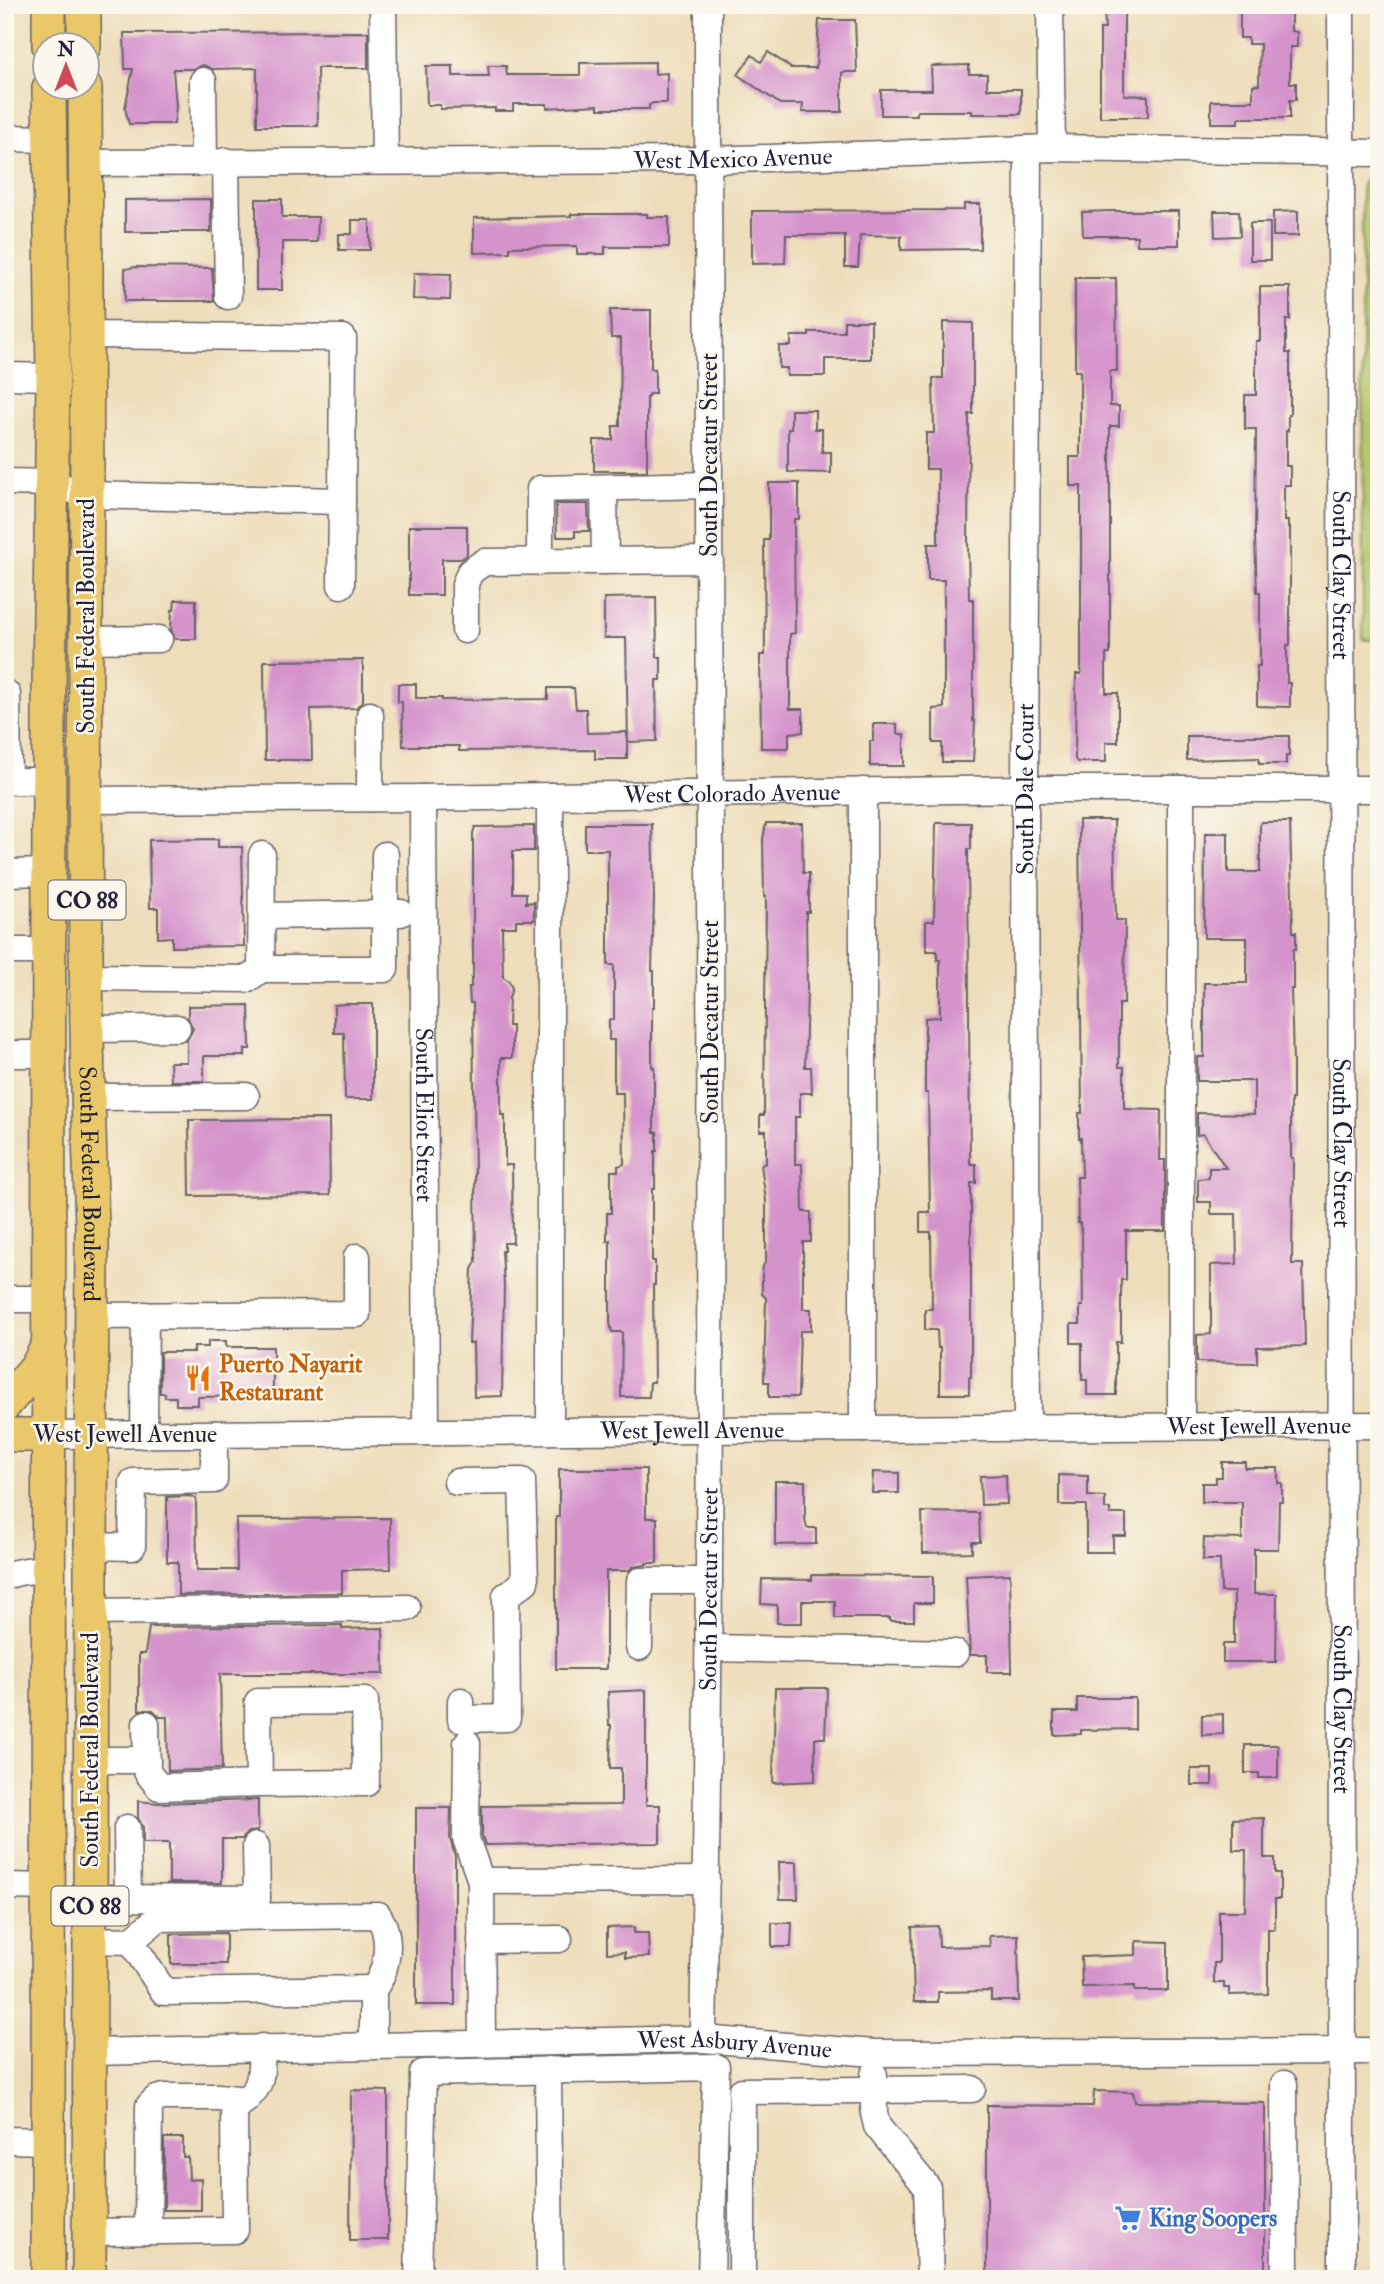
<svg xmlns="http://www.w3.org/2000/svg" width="1384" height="2284" viewBox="0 0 1384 2284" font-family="'IM FELL Double Pica',serif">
<rect width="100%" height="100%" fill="#fbf7ec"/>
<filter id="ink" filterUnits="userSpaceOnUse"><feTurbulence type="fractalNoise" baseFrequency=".0143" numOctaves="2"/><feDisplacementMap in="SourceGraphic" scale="14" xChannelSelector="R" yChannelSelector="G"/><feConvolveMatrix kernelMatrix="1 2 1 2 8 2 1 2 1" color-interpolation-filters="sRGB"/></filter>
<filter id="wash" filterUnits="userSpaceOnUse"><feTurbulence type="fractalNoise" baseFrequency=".00686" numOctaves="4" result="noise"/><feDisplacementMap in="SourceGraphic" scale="28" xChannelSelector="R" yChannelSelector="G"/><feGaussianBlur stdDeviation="1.57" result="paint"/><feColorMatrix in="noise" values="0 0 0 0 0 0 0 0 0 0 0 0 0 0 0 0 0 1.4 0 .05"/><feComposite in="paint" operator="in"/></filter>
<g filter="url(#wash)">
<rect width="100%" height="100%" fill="#eeddba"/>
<path fill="#b5c76b" stroke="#6c7453" stroke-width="2" d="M1369,171H1379V640H1363L1362,186Z"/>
<g id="blocks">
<g fill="#d593cc">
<path d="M1104,5H1124V95L1148,96V117H1100V29H1105Z"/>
<path d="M1240,5H1291V31L1297,32V47H1290V83H1296V100H1290V118H1238V123H1211V101H1253V85H1259L1260,44H1248V38H1240Z"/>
<path d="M819,20H855L857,72H842V112H802L803,104H780L738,75L752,55L761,62L768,52L791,68H816Z"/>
<path d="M368,32V68H317L318,126H257V68L212,69L203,65L194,69H173L176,107L174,124H129L125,108L133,69H125L124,33Z"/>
<path d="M655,62V74L667,73V103H653L649,105V109H598V105L547,108V104H513V111H495V108L440,109V105H427L426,66H453V76H489L488,66H506L507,75H580V63Z"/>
<path d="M969,65V74H987V89H1021V114H972V111H917V115H881V90H932L931,66Z"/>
<path d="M211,199V232H125V200Z"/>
<path d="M256,199H282V217H318L317,242H282V290H256Z"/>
<path d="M964,204H980V249L901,250V236L860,235L858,267H845V235H786L785,263L752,264V211L964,210Z"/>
<path d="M1112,211H1179V245H1137V236H1083L1082,212Z"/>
<path d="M1214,211H1239L1240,236L1215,237Z"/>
<path d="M1298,211V236H1273V212Z"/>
<path d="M571,214H647V217H669V247H605V254H577V246L510,247V252L474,253V218L571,216Z"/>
<path d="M352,220H370V250H339V234H352Z"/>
<rect x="1250" y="223" width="20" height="37"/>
<path d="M135,267L212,268L214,301H125V269Z"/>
<path d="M414,273L451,274L450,300L413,299Z"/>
<path d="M1075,278H1116L1117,371H1110V406H1119V426H1110V654H1106V693H1118V742H1106V762H1077L1075,759L1076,674H1081V486H1070V457H1080V371H1075Z"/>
<path d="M1260,287H1290V320H1286V353H1290V415H1288V431H1286V466H1290V485H1284V521H1288V528H1290V645H1287V683H1290V707L1257,706V666H1260V592H1257L1255,537L1256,429H1245V395H1256V341H1260Z"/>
<path d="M610,310H651V369H655V394H649L647,399V471H594V440H613V426H620L621,338H611Z"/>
<path d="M844,321H871V359H825V376H787V368H779V346H791V336H809V332H844Z"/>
<path d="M943,322L973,323V414H969L968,544L969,599H973V721H975L973,762H942V743H933V709L944,708V580H928V544H938V469H926V433H934L933,378H943Z"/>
<path d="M791,410H815V429H822V452H831V473L788,472V429H791Z"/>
<path d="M769,483H799V519H794L795,633L790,634V709H803V732L789,733V748H761L760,655H765L764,540H769Z"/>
<path d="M556,504H588L589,531H575V537H557Z"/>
<path d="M409,526H467V555L461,559H442V595H409Z"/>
<path d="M656,597L657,657H661V680H656L657,741L628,742L626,638H604V598Z"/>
<path d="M175,600H196V639H175L171,630L172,610H174Z"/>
<path d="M363,660V701L356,708L311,709L312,760H265L264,661Z"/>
<path d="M398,684H416V698H442V700L548,699V688H574L576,709H586L587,733L627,732V759H595V750L459,751V746H403L402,702H398Z"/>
<path d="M873,724H897V734H904V766H870V741H873Z"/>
<path d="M1187,736H1289V756H1286V764H1259V758L1187,760Z"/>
<path d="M1079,820H1114L1116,920H1125L1124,1004H1119V1067H1124V1109L1161,1110L1160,1160H1165V1231H1126V1280H1121V1342H1116V1395H1087V1380H1082V1343H1071V1324H1080V1306H1083L1082,1235L1080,1223H1078L1077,1177H1082L1081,1138H1079V1113H1082Z"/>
<path d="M1262,822H1290L1293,932H1296V949H1293V989H1291L1293,1062V1099H1291V1158H1293L1292,1264H1303L1305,1346L1257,1347V1363L1197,1362V1335L1211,1334V1265L1237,1264L1236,1214H1211V1202H1198V1179L1209,1178V1168H1226L1203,1134L1197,1135V1113L1254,1114V1081H1197V1057H1204V983H1247V938H1204L1205,833H1228V872H1260V824Z"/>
<path d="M766,823H802L803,873H809V912H806L807,989L805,1067H811L812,1093H800V1117H795V1164H802L803,1212H811V1242H803V1309H811V1331H800L798,1397H769V1382H764L766,1298L762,1294V1275L763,1266L766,1261V1201L761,1165L766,1163V1131H760V1115H764L766,897H764L763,839Z"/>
<path d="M936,823H971V849H968L970,1164H976V1183H971V1377H969V1394H940V1348H938L937,1330H925V1309H932L931,1232H920V1212H930L928,1093H925V1018L940,1017V960H937V951H926V921H934Z"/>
<path d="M585,824H652L654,899L652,971H654V1008H652V1067H654V1132H657V1151H655V1189H652V1261H655V1285H653L654,1382H650L649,1397H621L622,1332H612L610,1323V1240L607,1241V1213H611V1171H618V1166L624,1164L623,1093H614V1040H609V1020H614V965H608V850H585Z"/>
<path d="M534,826V851H513V893H526V903L534,902V920H516V927H502L503,977L509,981L512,988L509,998L508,1026H512V1058H501V1115H505V1165H512L513,1243H504V1251H502L504,1286L502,1396L474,1397L473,1343H469L472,1269L476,1262L473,1003H470L469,987H471V978H473V833L475,827Z"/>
<path d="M218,839V847H242L244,946L172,947V937L158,938V908H150L149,840Z"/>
<path d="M344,1004H373V1099H345L344,1033H334V1005Z"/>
<path d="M249,1005L250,1049H245V1056H204V1081H171L170,1062H187V1040L193,1029L188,1018V1006Z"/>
<path d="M329,1119L330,1195L190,1196L189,1120Z"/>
<path d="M208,1341H226V1347H273V1386L269,1396L198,1397V1405H176V1397H165V1393H160V1352H194V1347H208Z"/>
<path d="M1222,1462H1245V1468H1278V1483H1282V1501H1279L1278,1549H1254V1594H1277L1276,1662H1223V1644H1234V1592H1221L1220,1560H1203L1204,1538L1242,1539V1502H1202V1483H1216V1477H1222Z"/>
<path d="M559,1469H646V1518H657V1563H646V1565L633,1567L628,1571H606V1669H556V1517H559Z"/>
<path d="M873,1472L899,1473V1493H872Z"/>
<path d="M1006,1475L1007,1504L981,1505L980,1476Z"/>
<path d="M1059,1475L1088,1476V1496L1105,1497V1509H1110V1514H1126V1536H1113V1552H1086V1505H1059Z"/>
<path d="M775,1481H805V1519L807,1528H816V1544L775,1545Z"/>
<path d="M189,1496L196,1498L197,1570H237L236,1519L390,1518L391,1569L342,1570V1593L178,1595V1562H167V1497Z"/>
<path d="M922,1512L979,1513L980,1542H972V1552L923,1553Z"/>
<path d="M1010,1574L1012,1672H987V1655H970L966,1576Z"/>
<path d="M812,1575L933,1576V1603H914V1621H890V1618H835V1601H802V1623H777V1605L761,1604L762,1579L812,1580Z"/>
<path d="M342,1625V1629L383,1628L384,1674H220L222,1769L168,1771L167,1717H160L153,1710H139V1654H145L149,1627Z"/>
<path d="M775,1688H827L825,1738H815V1781L773,1783Z"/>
<path d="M646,1690V1805H660V1843L485,1845L482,1836V1806L621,1805V1768H610L611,1725H609L608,1692Z"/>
<path d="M1077,1698H1135V1729L1081,1730V1734L1054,1735V1712H1077Z"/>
<path d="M1223,1714V1734L1202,1735V1715Z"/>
<path d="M1245,1745H1278V1778H1259V1773H1245Z"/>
<rect x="1191" y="1769" width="21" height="16"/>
<path d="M258,1800V1831L248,1832L242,1839H222V1883H169V1843H143V1827L138,1818V1801L159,1803Z"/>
<path d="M416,1808H451L450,1839L455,1856V2005H416Z"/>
<path d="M1264,1818V1858H1275V1873H1280V1899H1275V1929H1268V1994L1229,1995V1988H1224V1983H1214V1963H1219V1911H1245L1246,1850H1233V1819Z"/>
<path d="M779,1862H797L798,1899H780Z"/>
<path d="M772,1923H792L791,1947H772Z"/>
<path d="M938,1926L939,1947L990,1946L989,1936L1018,1935L1019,2001H991V1991L938,1992V2002H914L912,1927Z"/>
<path d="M634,1927V1933H648L649,1957L625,1958V1952L607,1953V1928Z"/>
<path d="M226,1933V1964H171V1934Z"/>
<path d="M1136,1941L1168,1942V1991H1135V1986L1082,1987L1081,1957L1136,1955Z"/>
<path d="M351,2090L388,2091V2240H350Z"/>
<path d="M1094,2091L1133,2092L1135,2102L1265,2103V2279H987V2105L1093,2106Z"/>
<path d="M164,2138H183V2157H188L189,2180L201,2179V2210H164Z"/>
</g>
</g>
</g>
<g filter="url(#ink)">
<use href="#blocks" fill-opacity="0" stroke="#696367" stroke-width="2"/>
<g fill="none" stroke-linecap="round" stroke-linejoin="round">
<g stroke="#696367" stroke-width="29">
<g id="minor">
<path d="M383,5L385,161"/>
<path d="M1050,5L1052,148"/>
<path id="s1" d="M1341,5L1342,2279"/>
<path d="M203,81L204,161"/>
<path d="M5,138L50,139"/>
<path d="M226,161L228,296"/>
<path id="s2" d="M85,163L708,160L1052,148L1379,153"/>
<path d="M5,376L53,377"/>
<path d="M5,482L51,483L87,495L342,501L343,338L86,335"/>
<path d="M604,488L605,561"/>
<path d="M540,562V489L709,485"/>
<path d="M341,585L342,501"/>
<path d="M465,630V584L470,572L484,562L710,560"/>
<path d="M84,640L159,639"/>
<path d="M7,694L8,781H49"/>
<path d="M370,715V798"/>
<path d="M1181,789V1426"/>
<path id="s3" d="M423,798L426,1432"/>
<path id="s4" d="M86,800L423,798L1025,789H1379"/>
<path d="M385,855V914L401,913"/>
<path d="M5,873L50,872"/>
<path d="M5,951H50"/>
<path d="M261,969H385V914L262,916"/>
<path d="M87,977L248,979L261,969L262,855"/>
<path d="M87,1029L177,1028"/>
<path d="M5,1054H50"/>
<path d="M87,1097L246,1096"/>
<path d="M5,1299H50"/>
<path d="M91,1316L357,1314V1257"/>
<path id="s5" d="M1027,1428L1025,789L1028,149"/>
<path d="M863,1429V791"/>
<path d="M550,1431V796"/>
<path id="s6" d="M50,1435L1379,1425"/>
<path d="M144,1435L145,1315"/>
<path d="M457,1482L522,1481L525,1582L506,1596L507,1718L461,1719V1701"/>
<path d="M90,1546L132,1547L133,1482L214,1480V1434"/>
<path d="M5,1577C18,1570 35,1570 49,1570"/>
<path d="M90,1612L407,1608"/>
<path d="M639,1647L640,1581H709"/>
<path d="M709,1648L955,1653"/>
<path d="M146,1724L147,1772L159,1787L259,1784L258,1702L365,1701L366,1783L259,1784"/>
<path d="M467,1743L466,1839L481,1881L482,2043"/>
<path d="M89,1760H147"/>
<path d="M127,1828L128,1899"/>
<path d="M481,1881L706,1880"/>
<path d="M5,1886L48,1887"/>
<path d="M90,1898L257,1899L256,1846"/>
<path d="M90,1940L131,1941L164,1992L373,1989V2044"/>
<path d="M481,1940L559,1939"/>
<path d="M131,1941L158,1918L378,1915C380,1919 384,1925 385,1930C390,1949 385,1976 373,1989"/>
<path id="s7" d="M703,2039C716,1361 708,683 708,5"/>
<path id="s8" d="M89,2052L703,2039L874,2053L1379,2051"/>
<path d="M548,2070L550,2279"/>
<path d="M874,2075V2113L877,2126L927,2187L930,2279"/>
<path d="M1284,2084L1285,2279"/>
<path d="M5,2140L48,2141"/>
<path d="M148,2231L149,2106L156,2099L164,2097H218L246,2100"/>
<path d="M89,2232L235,2230L234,2109C264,2086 260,2083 262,2047"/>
<path d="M418,2279L423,2073L716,2067L711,2279"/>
<path d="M742,2279V2091L972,2089"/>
</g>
</g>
<g stroke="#696367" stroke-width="36">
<g id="major">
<path d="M49,5V46"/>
<path d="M84,5V46"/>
<path id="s9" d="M85,88C85,223 87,358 87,494C85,737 83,982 92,1225L89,2279"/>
<path d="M5,1404L38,1365L50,1341"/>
<path d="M5,1435H50"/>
<path d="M48,2279L49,693L53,377L49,88"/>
</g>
</g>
<use href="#minor" stroke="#fff" stroke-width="26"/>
<use href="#major" stroke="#eac769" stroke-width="33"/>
</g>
</g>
<defs>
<g id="restaurant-bare" transform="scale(2.1)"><path d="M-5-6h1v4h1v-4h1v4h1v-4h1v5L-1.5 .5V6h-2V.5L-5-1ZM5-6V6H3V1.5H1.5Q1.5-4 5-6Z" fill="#e8710a" stroke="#fbf7ec" stroke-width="2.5" paint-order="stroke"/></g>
<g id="supermarket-bare" transform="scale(2.1)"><path d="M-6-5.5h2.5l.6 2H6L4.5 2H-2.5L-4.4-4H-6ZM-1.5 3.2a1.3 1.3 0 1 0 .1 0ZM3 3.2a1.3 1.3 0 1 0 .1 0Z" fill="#3f7fe0" stroke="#fbf7ec" stroke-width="2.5" paint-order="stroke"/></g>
</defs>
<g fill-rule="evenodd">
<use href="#restaurant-bare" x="198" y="1378"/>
<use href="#supermarket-bare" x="1128" y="2218"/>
</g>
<g text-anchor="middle" stroke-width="5" stroke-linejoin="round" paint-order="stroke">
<g fill="#fbf7ec" stroke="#636270" stroke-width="2">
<rect x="48.5" y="880.5" width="77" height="39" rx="5"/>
<rect x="51.5" y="1886.5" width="77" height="39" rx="5"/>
</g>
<g font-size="23" font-weight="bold" fill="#22223b">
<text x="87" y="908">CO 88</text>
<text x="90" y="1914">CO 88</text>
</g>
<g font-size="24" fill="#22223b" stroke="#fbf7ec">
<text dy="8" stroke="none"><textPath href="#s2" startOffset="648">West Mexico Avenue</textPath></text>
<text transform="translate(709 455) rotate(-90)" y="8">South Decatur Street</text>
<text dy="8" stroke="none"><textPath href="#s1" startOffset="570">South Clay Street</textPath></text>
<text transform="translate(86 616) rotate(-90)" y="8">South Federal Boulevard</text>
<text dy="8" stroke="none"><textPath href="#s5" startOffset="639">South Dale Court</textPath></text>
<text dy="8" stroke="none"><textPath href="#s4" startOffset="646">West Colorado Avenue</textPath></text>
<text transform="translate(710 1022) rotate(-90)" y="8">South Decatur Street</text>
<text dy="8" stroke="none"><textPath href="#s3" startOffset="317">South Eliot Street</textPath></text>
<text dy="8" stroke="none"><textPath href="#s1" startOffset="1138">South Clay Street</textPath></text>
<text dy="8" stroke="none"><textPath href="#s9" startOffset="1096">South Federal Boulevard</textPath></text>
<text dy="8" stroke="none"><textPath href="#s6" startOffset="1209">West Jewell Avenue</textPath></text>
<text dy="8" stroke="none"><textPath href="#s6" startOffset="642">West Jewell Avenue</textPath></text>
<text x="125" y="1442">West Jewell Avenue</text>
<text dy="8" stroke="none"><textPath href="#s7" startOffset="450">South Decatur Street</textPath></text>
<text dy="8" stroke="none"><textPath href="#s1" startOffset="1704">South Clay Street</textPath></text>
<text transform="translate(90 1750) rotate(-90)" y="8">South Federal Boulevard</text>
<text dy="8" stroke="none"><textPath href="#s8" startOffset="646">West Asbury Avenue</textPath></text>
</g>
<g font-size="24" font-weight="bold" fill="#c56008" stroke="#fbf7ec" text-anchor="start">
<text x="219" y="1372">Puerto Nayarit<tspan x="219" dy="28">Restaurant</tspan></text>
</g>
<g font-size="24" font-weight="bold" fill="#366cbe" stroke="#fbf7ec" text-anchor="start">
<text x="1149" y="2226">King Soopers</text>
</g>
</g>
<rect width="1384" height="2284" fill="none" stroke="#fbf7ec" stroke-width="28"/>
<g transform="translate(66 66)"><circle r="33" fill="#fbf7ec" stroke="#a4a2a5" stroke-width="2"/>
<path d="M0-5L12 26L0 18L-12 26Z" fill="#d1495b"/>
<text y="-10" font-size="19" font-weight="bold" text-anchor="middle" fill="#22223b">N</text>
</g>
</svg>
